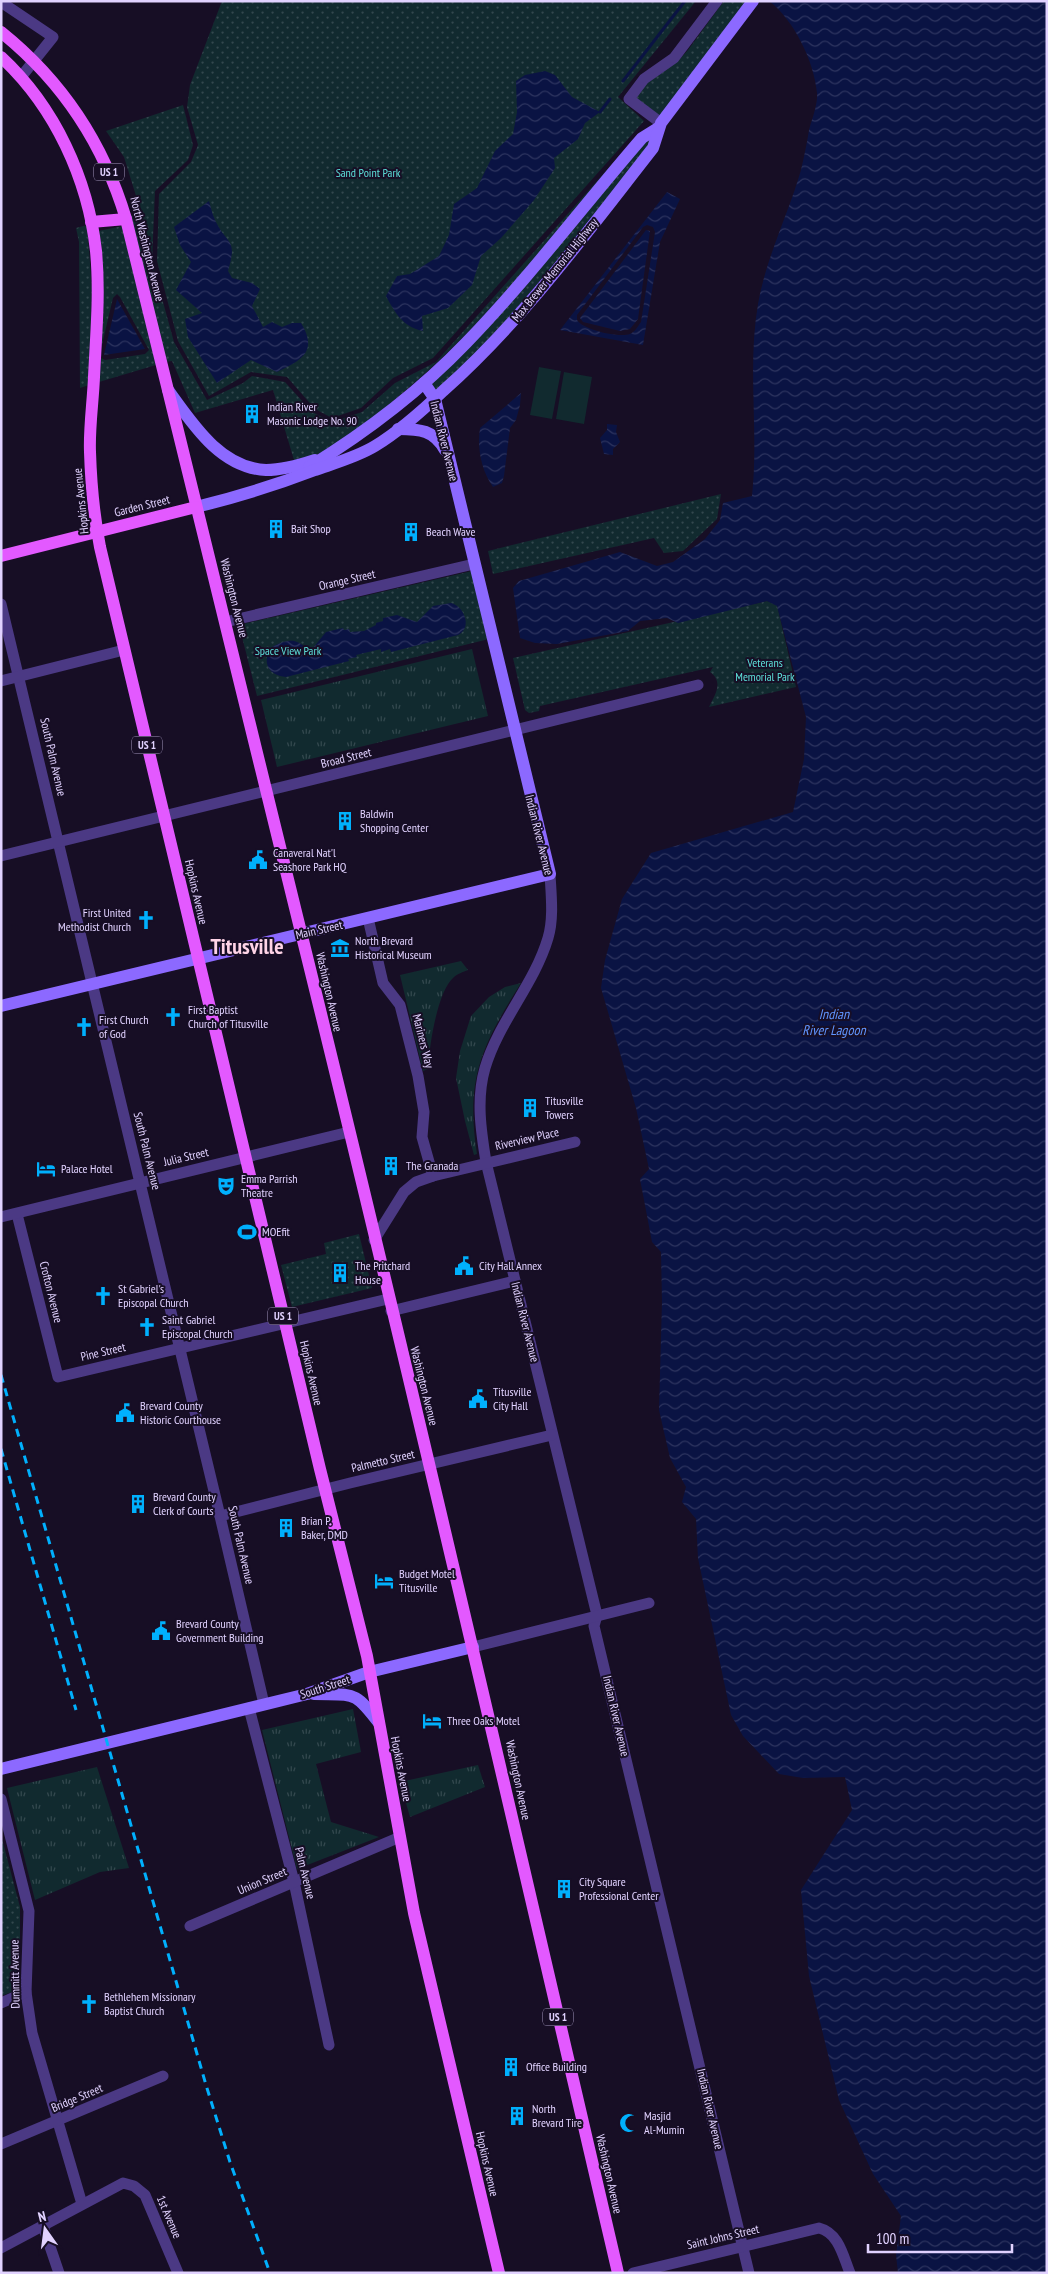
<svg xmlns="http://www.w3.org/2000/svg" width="1048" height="2274" viewBox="0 0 1048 2274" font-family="'PT Sans Narrow',sans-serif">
<defs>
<pattern id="grass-tufts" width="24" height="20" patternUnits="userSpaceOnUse" patternTransform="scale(1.25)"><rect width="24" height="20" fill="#112a2f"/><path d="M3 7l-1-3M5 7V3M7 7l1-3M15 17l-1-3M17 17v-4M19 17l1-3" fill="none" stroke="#33484e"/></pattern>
<pattern id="park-dots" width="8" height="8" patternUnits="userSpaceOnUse" patternTransform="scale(1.25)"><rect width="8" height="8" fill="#112a2f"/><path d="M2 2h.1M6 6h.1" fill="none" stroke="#33484e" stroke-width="1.8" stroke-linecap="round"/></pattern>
<pattern id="water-waves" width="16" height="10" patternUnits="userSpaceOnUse" patternTransform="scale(1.25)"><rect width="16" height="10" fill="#0a1343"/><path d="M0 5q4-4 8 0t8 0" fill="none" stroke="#2d345f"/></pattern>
</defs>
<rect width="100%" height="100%" fill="#170e25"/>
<g fill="url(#grass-tufts)">
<path d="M472,649L488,716L277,767L261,700Z"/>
<path d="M461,961L468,970C463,972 457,974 454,977C437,991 429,1048 428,1069L423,1071L400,975Z"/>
<path d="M521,983C482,1045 465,1079 477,1154L474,1155L465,1121L456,1078L460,1051L471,1016L489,997L505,987Z"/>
<path d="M353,1709L361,1752L316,1764L331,1822L379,1837L297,1869L262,1730Z"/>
<path d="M478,1765L485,1787L410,1817L400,1782Z"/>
<path d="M97,1767L129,1868L100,1872L35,1900L7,1788Z"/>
</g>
<g fill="url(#park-dots)">
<path d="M222,1H696L618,97L644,121L433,358L393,378L361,408L332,418L315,409L287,377L251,372L209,396L178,341L157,261L159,194L191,162L198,145L187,107L190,85Z"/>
<path d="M724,1H746L660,116L636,98L647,83L677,62L688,50Z"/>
<path d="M183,105L193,145L188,160L155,191L152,262L174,342L207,400L243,383L252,376L285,382L312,412L332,422L362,412L395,383L436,362L630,144C555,233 484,327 394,400C372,418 349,440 323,452C314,456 304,458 294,460L273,390L195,413L172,361L165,362L131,215L141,212L124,157L106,131Z"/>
<path d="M650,140L649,145C581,229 517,318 436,391L431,384L645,143Z"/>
<path d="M87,225L92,289L89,385L80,388L79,242L76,228Z"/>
<path d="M123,226L156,365L99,382L101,358L105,360L145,354L149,350L120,297L117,294L113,298L100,353L98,231Z"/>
<path d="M721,494L717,519L683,551L664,553L654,538L493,574L488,551Z"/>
<path d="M472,571L489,639L257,696L239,625Z"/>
<path d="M767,601L777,605L796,687L709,707C715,695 724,682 710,672L713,667L540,706L539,711L529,713L525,710L513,658Z"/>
<path d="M359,1234L372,1288L292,1307L281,1265L326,1254L324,1243Z"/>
<path d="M1,1835L20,1907V1989L1,1996Z"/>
</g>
<g fill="#112a2f">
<path d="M539,367L561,371L552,419L530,415Z"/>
<path d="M564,372L592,377L584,424L556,419Z"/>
</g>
<g fill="url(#water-waves)" fill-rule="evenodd">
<path d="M769,1H1047V2273H898L896,2255L901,2216L873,2174L839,2100L809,1976L801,1890L852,1810L845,1777L803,1778L779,1774L743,1736L731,1715L698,1558L696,1519L682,1502L686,1487L670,1458L659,1410L662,1302L661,1252L652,1242L640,1179L649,1169L636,1108L601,988L605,960L622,899L651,853L793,812L804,759L806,717L777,606L767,601L678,623L667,618L640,621L628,631L557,644L535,643L520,638L513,588L519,581L620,552L657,566L673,562L705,539L720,520L723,503L752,496C759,432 747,368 758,304C766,258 788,215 801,170C804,157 807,143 809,130C812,119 818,104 817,93C814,61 794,20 769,1Z"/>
<path d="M545,71L555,75L572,97L600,112L585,123L578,139L554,158L555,168L534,200L501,238L481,256L472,285L448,308L422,316L423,331C403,327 395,313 386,296L397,276L410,274L439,256L449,235L454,204L477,188L495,151L513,134L517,112L516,81L525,75Z"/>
<path d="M667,192L680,199L660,242L643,345L560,330ZM647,225L653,227L655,232L641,322C638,326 635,332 630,334C619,338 583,330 577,320V315L643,227Z"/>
<path d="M209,201C211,207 212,214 215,220C227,246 238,237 228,271L232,278L252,283L260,289L252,306L263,327L272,322L282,327L292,323H301C319,352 300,361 277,372L251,360L217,383L188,337L185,319L202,313L176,290L191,262L180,245L174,227Z"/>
<path d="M646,230L650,231L638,319L630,329L620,331L583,322L580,318Z"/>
<path d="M117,299L145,349L104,355Z"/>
<path d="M521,393L520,405L516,420L510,428L504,476L502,483L493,487C481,470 477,448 480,428Z"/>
<path d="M607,424L617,425L616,432L620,442L613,449V455L604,454L600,438L607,430Z"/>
<path d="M451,603C464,606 473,628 458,635L391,652L390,649L381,652V649L356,655L357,657L348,659L349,661L286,677C269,675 263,665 269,649C276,644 289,638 297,642C304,645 305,648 313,648L326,632L343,628L344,630L349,629L350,632L364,631L376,625V623L383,621V618L397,615L417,622L433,606Z"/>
</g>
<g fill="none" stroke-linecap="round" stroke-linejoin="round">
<g stroke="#0a1343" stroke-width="3">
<path d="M623,81L685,1"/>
<path d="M600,112L610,99"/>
</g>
<g stroke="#4b3984" stroke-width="11">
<path d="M1,2L53,37L21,77"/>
<path d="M661,123L629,99L644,79L674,58L717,1"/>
<path d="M1,604L220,1516L264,1704"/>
<path d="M225,622L474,564"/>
<path d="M1,681L124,650"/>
<path d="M1,856L698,685"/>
<path d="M550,874C551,894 554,918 548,938C534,985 499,1021 485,1068C476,1099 481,1131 486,1162L597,1615L594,1626L749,2273"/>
<path d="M368,918L383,983L400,1005L418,1076L424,1112L422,1137L433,1176"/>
<path d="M17,1214L58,1377L388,1299"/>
<path d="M1,1217L349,1132"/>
<path d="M374,1240L404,1192L416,1182L433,1176L575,1142"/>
<path d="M391,1311L515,1281"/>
<path d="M220,1516L350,1483L552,1435"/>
<path d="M473,1647L649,1603"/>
<path d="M249,1708L294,1882L329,2045"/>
<path d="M1,1799L29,1911L26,1992L32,2033L82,2204"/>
<path d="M190,1926L400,1837"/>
<path d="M1,2003L26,1992"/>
<path d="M1,2144L163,2076"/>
<path d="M43,2226L59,2273"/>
<path d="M1,2248L123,2183L134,2186L145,2195L178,2273"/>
<path d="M633,2273L819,2228C839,2233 843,2256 850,2273"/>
</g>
<g stroke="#8c69ff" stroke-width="12">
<path d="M168,390C192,423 220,468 266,470C283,470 300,465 315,460"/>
<path d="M398,429C420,429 434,430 445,450"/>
<path d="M309,467C366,432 420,391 466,343C529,278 583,206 642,138L658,128"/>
<path d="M196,507C237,497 276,485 315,470C335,463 357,457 375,446C400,431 422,411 443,391C523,320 587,232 653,148L661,123L753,1"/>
<path d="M1,1006L550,874L435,399L424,383"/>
<path d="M314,1694C355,1695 354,1690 379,1723"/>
<path d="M1,1769L307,1694L369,1672L473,1647"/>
</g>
<g stroke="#e359ff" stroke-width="12">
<path d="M1,32C62,81 104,145 126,219C182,454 241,687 298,920C409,1370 513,1822 618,2273"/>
<path d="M1,57C55,107 88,179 96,251C100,293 96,335 94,377C93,402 89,428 90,452C91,484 94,516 100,547L320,1469L367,1656L414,1913L499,2273"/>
<path d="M91,222L126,219"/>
<path d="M1,556L196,507"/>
</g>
<g stroke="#00b0fd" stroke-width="3" stroke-dasharray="8 6" stroke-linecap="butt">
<path d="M1,1375L206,2085L230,2162L270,2273"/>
<path d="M1,1449L76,1710"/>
</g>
</g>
<defs>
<g id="building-bare" transform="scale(1.5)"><path d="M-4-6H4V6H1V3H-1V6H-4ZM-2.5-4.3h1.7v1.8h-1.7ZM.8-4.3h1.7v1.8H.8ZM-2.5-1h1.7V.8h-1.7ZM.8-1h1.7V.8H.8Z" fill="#00b0fd" stroke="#170e25" stroke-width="2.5" paint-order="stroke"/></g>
<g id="civic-bare" transform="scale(1.5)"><path d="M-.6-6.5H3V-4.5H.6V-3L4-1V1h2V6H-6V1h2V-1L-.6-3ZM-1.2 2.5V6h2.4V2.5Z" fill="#00b0fd" stroke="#170e25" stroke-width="2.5" paint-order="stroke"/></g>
<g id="church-bare" transform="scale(1.5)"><path d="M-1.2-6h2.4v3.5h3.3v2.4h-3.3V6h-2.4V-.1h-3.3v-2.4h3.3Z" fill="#00b0fd" stroke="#170e25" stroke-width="2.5" paint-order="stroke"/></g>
<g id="museum-bare" transform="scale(1.5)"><path d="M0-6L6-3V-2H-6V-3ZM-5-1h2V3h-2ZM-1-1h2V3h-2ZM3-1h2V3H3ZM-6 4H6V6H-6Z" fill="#00b0fd" stroke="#170e25" stroke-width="2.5" paint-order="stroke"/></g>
<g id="hotel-bare" transform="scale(1.5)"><path d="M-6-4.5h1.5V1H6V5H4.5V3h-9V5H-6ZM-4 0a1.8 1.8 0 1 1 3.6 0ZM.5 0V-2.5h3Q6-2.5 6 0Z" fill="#00b0fd" stroke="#170e25" stroke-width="2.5" paint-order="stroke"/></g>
<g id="theatre-bare" transform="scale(1.5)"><path d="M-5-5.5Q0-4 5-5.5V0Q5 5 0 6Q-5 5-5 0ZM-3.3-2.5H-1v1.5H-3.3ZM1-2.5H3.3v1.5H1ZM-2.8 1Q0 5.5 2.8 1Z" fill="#00b0fd" stroke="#170e25" stroke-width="2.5" paint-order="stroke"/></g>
<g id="stadium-bare" transform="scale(1.5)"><path d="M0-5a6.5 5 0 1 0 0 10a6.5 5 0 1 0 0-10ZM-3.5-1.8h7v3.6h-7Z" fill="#00b0fd" stroke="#170e25" stroke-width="2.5" paint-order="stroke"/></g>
<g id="mosque-bare" transform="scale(1.5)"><path d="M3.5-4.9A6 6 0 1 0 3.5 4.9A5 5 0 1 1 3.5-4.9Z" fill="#00b0fd" stroke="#170e25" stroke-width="2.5" paint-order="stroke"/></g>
</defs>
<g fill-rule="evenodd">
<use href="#building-bare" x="252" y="414"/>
<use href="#building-bare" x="276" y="529"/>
<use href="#building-bare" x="411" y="532"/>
<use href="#building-bare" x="345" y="821"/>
<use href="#civic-bare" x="258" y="860"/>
<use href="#church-bare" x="146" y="920"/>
<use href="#museum-bare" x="340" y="948"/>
<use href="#church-bare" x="173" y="1017"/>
<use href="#church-bare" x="84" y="1027"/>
<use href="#building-bare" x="530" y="1108"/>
<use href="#building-bare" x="391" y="1166"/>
<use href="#hotel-bare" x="46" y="1169"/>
<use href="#theatre-bare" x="226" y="1186"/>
<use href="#stadium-bare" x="247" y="1232"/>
<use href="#civic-bare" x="464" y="1266"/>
<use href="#building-bare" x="340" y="1273"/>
<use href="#church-bare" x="103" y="1296"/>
<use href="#church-bare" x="147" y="1327"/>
<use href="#civic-bare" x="478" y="1399"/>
<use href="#civic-bare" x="125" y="1413"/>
<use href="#building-bare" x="138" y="1504"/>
<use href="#building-bare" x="286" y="1528"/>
<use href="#hotel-bare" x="384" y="1581"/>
<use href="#civic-bare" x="161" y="1631"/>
<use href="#hotel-bare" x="432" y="1721"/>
<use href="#building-bare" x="564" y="1889"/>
<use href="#church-bare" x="89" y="2004"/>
<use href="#building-bare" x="511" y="2067"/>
<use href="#building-bare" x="517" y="2116"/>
<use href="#mosque-bare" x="629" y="2123"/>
</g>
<g text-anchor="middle" stroke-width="4" stroke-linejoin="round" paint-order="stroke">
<g fill="#170e25" stroke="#a497be" stroke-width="1">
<rect x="94" y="163.5" width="30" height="17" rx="4"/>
<rect x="132" y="736.5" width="30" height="17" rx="4"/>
<rect x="268" y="1307.5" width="30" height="17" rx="4"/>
<rect x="543" y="2008.5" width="30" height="17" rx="4"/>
</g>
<g font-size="11" font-weight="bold" fill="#e1d2ff">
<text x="109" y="176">US 1</text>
<text x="147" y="749">US 1</text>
<text x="283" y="1320">US 1</text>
<text x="558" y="2021">US 1</text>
</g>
<g font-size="12" fill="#5de0da" stroke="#170e25">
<text x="368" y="177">Sand Point Park</text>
<text x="288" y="655">Space View Park</text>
<text x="765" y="667">Veterans<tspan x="765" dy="14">Memorial Park</tspan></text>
</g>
<g font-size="12" fill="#e1d2ff" stroke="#170e25">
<text transform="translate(147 249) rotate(76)" y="4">North Washington Avenue</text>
<text transform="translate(555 270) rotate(-51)" y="4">Max Brewer Memorial Highway</text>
<text transform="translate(444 441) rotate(76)" y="4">Indian River Avenue</text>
<text transform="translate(81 501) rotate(-96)" y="4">Hopkins Avenue</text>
<text transform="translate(142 506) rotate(-14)" y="4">Garden Street</text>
<text transform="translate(347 580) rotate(-13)" y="4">Orange Street</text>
<text transform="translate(234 598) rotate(76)" y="4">Washington Avenue</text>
<text transform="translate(53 757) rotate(77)" y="4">South Palm Avenue</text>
<text transform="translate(346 758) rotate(-14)" y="4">Broad Street</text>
<text transform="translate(539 835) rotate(76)" y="4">Indian River Avenue</text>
<text transform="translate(196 892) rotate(77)" y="4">Hopkins Avenue</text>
<text transform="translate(319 930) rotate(-13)" y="4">Main Street</text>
<text transform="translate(329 992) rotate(77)" y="4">Washington Avenue</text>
<text transform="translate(423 1041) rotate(76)" y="4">Mariners Way</text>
<text transform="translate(527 1139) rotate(-13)" y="4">Riverview Place</text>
<text transform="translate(147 1151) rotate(76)" y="4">South Palm Avenue</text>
<text transform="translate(186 1157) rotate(-13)" y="4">Julia Street</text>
<text transform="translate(51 1292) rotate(76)" y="4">Crofton Avenue</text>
<text transform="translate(525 1322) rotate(76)" y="4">Indian River Avenue</text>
<text transform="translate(103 1352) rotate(-13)" y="4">Pine Street</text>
<text transform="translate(311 1373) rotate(77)" y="4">Hopkins Avenue</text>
<text transform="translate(424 1386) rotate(76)" y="4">Washington Avenue</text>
<text transform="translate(383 1461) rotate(-13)" y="4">Palmetto Street</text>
<text transform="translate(241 1545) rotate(77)" y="4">South Palm Avenue</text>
<text transform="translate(325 1687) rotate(-18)" y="4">South Street</text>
<text transform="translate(616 1716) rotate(77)" y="4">Indian River Avenue</text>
<text transform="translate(401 1769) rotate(79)" y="4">Hopkins Avenue</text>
<text transform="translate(518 1780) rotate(78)" y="4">Washington Avenue</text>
<text transform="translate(305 1873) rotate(76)" y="4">Palm Avenue</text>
<text transform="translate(262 1881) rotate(-23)" y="4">Union Street</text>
<text transform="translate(15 1974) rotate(-91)" y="4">Dummitt Avenue</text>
<text transform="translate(77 2098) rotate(-23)" y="4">Bridge Street</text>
<text transform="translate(710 2109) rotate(77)" y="4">Indian River Avenue</text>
<text transform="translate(487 2164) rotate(77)" y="4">Hopkins Avenue</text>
<text transform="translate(609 2174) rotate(77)" y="4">Washington Avenue</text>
<text transform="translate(169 2217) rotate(67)" y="4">1st Avenue</text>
<text transform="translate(723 2237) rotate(-13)" y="4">Saint Johns Street</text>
</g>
<g font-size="12" fill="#e1d2ff" stroke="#170e25" text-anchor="start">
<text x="267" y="411">Indian River<tspan x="267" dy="14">Masonic Lodge No. 90</tspan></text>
<text x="291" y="533">Bait Shop</text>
<text x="426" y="536">Beach Wave</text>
<text x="360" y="818">Baldwin<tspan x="360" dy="14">Shopping Center</tspan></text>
<text x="273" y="857">Canaveral Nat'l<tspan x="273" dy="14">Seashore Park HQ</tspan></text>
<text x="131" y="917" text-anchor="end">First United<tspan x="131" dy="14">Methodist Church</tspan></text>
<text x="355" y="945">North Brevard<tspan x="355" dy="14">Historical Museum</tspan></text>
<text x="188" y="1014">First Baptist<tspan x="188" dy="14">Church of Titusville</tspan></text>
<text x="99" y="1024">First Church<tspan x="99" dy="14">of God</tspan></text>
<text x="545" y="1105">Titusville<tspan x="545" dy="14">Towers</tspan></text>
<text x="406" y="1170">The Granada</text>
<text x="61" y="1173">Palace Hotel</text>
<text x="241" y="1183">Emma Parrish<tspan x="241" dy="14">Theatre</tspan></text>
<text x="262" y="1236">MOEfit</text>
<text x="355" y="1270">The Pritchard<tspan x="355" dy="14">House</tspan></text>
<text x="479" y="1270">City Hall Annex</text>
<text x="118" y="1293">St Gabriel's<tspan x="118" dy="14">Episcopal Church</tspan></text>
<text x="162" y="1324">Saint Gabriel<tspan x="162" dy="14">Episcopal Church</tspan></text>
<text x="493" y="1396">Titusville<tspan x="493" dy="14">City Hall</tspan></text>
<text x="140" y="1410">Brevard County<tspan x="140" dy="14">Historic Courthouse</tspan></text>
<text x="153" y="1501">Brevard County<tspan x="153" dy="14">Clerk of Courts</tspan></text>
<text x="301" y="1525">Brian P.<tspan x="301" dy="14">Baker, DMD</tspan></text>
<text x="399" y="1578">Budget Motel<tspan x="399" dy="14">Titusville</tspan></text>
<text x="176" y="1628">Brevard County<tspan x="176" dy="14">Government Building</tspan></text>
<text x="447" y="1725">Three Oaks Motel</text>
<text x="579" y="1886">City Square<tspan x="579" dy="14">Professional Center</tspan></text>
<text x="104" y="2001">Bethlehem Missionary<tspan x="104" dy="14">Baptist Church</tspan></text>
<text x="526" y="2071">Office Building</text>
<text x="532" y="2113">North<tspan x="532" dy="14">Brevard Tire</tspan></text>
<text x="644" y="2120">Masjid<tspan x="644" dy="14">Al-Mumin</tspan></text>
</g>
<g font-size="14" font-style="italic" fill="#6095ff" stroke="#170e25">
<text x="834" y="1019">Indian<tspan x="834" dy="16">River Lagoon</tspan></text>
</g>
<g font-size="22" font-weight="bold" fill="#ffd4e7" stroke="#170e25">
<text x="247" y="954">Titusville</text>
</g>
</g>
<rect width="1048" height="2274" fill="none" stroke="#e1d2ff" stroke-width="5"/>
<g transform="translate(45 2229) rotate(346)" stroke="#170e25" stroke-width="4" paint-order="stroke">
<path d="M0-4L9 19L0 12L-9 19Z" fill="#e1d2ff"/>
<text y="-8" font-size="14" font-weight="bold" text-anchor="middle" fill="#e1d2ff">N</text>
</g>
<path d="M868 2244v8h144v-8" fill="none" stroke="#e1d2ff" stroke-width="2.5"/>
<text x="876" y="2244" font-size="15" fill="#e1d2ff" stroke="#170e25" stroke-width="4" paint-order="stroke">100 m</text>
</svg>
